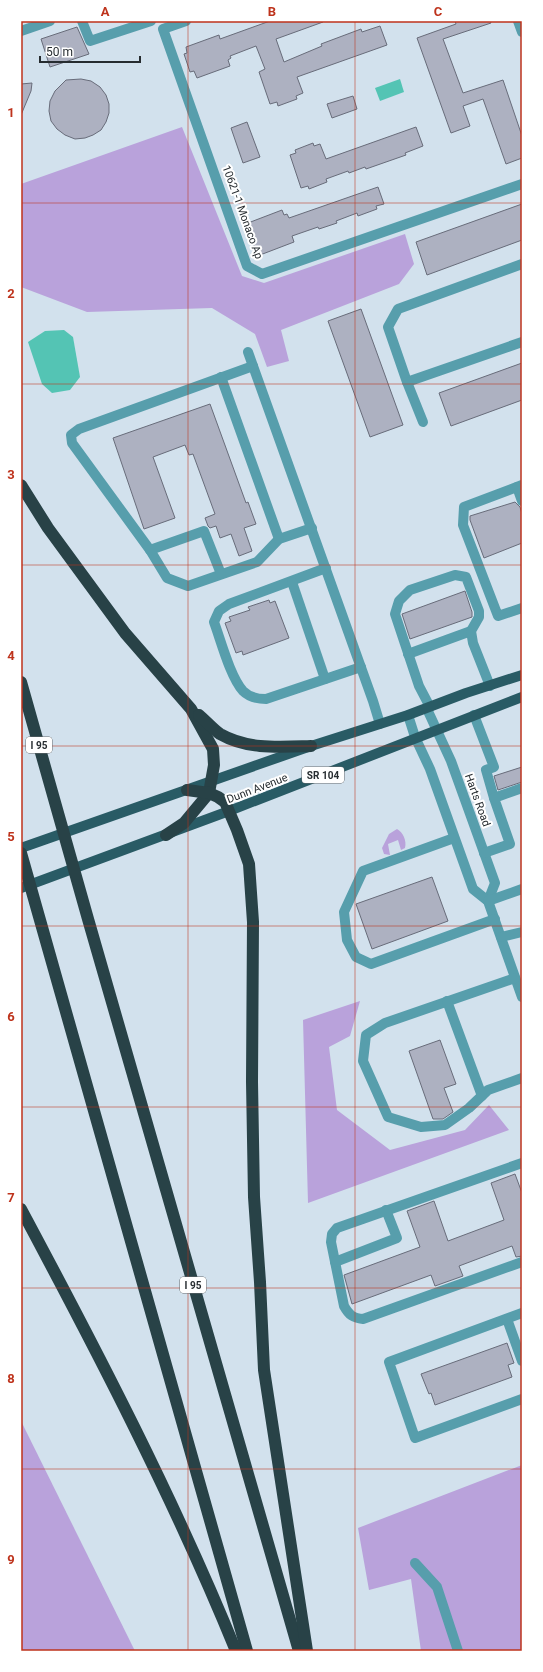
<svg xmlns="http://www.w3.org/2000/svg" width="543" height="1672" viewBox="0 0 543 1672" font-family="Roboto,sans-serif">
<rect width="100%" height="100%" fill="#d2e1ed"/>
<g fill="#b9a2db">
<path d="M182,127L242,276L264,283L405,234L414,264L399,284L281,330L289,361L267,367L255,334L212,308L87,312L21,287V184Z"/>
<path d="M397,829C403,832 407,841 405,848L401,850L398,840L388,844L390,855L384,854L382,848L389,834Z"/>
<path d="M360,1001L350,1036L329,1047L337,1110L390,1150L465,1130L489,1105L509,1130L308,1203L303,1020Z"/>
<path d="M21,1421L135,1651H21Z"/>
<path d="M522,1465V1651H421L411,1579L369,1590L358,1528Z"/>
</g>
<g fill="#54c4b4">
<path d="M400,79L404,92L380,101L375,88Z"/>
<path d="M64,330L73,337L80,377L70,390L52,393L42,384L28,342L45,331Z"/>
</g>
<g fill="#adb1c1" stroke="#686c7a">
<path d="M270,21H323V22L276,39L284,62L322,46L321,44L361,29L362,32L380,26L387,45L297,77L303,93L296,96L297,99L278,106L277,102L270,104L259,72L265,69L256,46L230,56L231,58L228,60L230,66L197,78L194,71L190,72L184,54L187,53L186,47L219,35L220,39Z"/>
<path d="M455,21H490L491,23L443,39L463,93L503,80L522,136V158L506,164L483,99L463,106L470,126L451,133L417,38L456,24Z"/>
<path d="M77,27L89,54L50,67L41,39Z"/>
<path d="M81,79L91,81L100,87L106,95L109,104V113L106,122L101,130L93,135L85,138L75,139L65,135L57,129L51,121L49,111L50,101L55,91L66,80Z"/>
<path d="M32,83L31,91L21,115V84Z"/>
<path d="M353,96L357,109L332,118L327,104Z"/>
<path d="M247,122L260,157L243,163L231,128Z"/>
<path d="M416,127L423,146L405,153L406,155L366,169L365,167L349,173L348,171L326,179L327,182L309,189L308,186L301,188L290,155L296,153L295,150L313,143L314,146L320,144L326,159Z"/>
<path d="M378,187L384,204L376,206L377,209L358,216L357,213L336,221L337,223L319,229L318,227L292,236L294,242L260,255L257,247L255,248L247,228L250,227L248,223L282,210L284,215L287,214L289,218Z"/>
<path d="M522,204V240L427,275L416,242Z"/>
<path d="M361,309L403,425L370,437L328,321Z"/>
<path d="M522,363V400L451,426L439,393Z"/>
<path d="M210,404L246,503L248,502L256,524L244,528L252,551L239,556L231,534L220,538L216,526L210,528L208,526L205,518L215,514L193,454L189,455L185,445L153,457L175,518L144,529L113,438Z"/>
<path d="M515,502L520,507L522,514V543L484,558L470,520V516Z"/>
<path d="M465,591L472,612V617L410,639L402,614Z"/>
<path d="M269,600L270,603L275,601L289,638L243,655L242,651L236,653L225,623L231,621L229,617L250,610L248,607Z"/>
<path d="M522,767V782L498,790L494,776Z"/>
<path d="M432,877L448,921L372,949L356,904Z"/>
<path d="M440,1040L456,1084L444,1088L453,1112L443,1119H433L409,1051Z"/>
<path d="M515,1174L522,1193V1256L516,1257L512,1246L459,1266L463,1276L435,1286L431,1275L352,1304L344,1275L420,1247L407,1211L434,1201L448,1241L504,1220L491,1183Z"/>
<path d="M507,1343L514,1363L508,1365L512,1377L435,1405L431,1393L429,1394L421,1374Z"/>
</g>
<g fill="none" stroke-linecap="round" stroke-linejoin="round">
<g stroke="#579eac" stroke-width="10">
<path d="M82,21L90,41L151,21"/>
<path d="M186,21L163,29L247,266L262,274L522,184"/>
<path d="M518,21L522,32"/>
<path d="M21,31L50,21"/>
<path d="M522,264L398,309L388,327L407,382L522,342"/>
<path d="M248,352L373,701L380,724"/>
<path d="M253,366L79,429L71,435L72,443L150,550L167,578L188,586L257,562L279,539L312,528"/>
<path d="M221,377L279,539"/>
<path d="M407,382L423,422"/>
<path d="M522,485L464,507L463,525L498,616L522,608"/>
<path d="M517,487L522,501"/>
<path d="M150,550L204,531L221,574"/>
<path d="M326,568L229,604L219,611L214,622C221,641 230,676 243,691C249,697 257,699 266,699L361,667"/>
<path d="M292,582L325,679"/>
<path d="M408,654L471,631"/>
<path d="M430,707L419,686L395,614L399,601L410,590L455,575L466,577L479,611V617L471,631L473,643L490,686"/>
<path d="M427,709L451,761L495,883L488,901"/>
<path d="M408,715L415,737L430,769L473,889L488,901L522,997"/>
<path d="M474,715L494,767L486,770L494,798"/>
<path d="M454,838L363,871L344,912L347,940L356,957L371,964L495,919"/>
<path d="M484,853L510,844L494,798L522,788"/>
<path d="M488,901L522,889"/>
<path d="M501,937L522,932"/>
<path d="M515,978L385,1023L366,1035L363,1061L388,1117L421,1127L445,1125L469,1108L488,1090L522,1078"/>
<path d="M447,1001L482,1096"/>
<path d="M522,1163L337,1228L332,1234L331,1242L344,1306C349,1315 353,1318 363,1319L522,1262"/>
<path d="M335,1262L397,1238L386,1210"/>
<path d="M522,1313L389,1362L415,1438L522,1399"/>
<path d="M507,1319L522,1361"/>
<path d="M415,1563L437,1587L458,1651"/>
</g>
<g stroke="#295b65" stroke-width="10">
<path d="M21,848L311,746L408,715L466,693L522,675"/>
<path d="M21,888L229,811L522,697"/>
</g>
<g stroke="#284247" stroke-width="12">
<path d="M21,485L48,528L125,633L191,709L213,749L214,765L209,793L184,823L166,835"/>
<path d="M21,682L88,919L299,1651"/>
<path d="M199,715C206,721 213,729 220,734C248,750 280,747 311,746"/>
<path d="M187,790L209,793L218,797L225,802L237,830L249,864L253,922L252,1082L254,1197L260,1282L264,1370L307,1651"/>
<path d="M21,853L247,1651"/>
<path d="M21,1209C98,1353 174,1499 236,1651"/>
</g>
</g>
<path fill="none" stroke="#be331c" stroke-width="1" stroke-opacity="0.55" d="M188,21V1651M355,21V1651M21,203H522M21,384H522M21,565H522M21,746H522M21,926H522M21,1107H522M21,1288H522M21,1469H522"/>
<g text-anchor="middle" stroke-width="4" stroke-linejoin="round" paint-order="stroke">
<g fill="#fff" stroke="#676b6e" stroke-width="1">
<rect x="26" y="737" width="26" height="16" rx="3"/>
<rect x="302" y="767" width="42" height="16" rx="3"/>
<rect x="180" y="1277" width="26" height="16" rx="3"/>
</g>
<g font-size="10" font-weight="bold" fill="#262c30">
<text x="39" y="749">I 95</text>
<text x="323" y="779">SR 104</text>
<text x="193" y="1289">I 95</text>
</g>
<g font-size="11" fill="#262c30" stroke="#fff">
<text transform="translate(243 212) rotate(70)" y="4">10621-1 Monaco Ap</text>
<text transform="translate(257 788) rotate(-21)" y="4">Dunn Avenue</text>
<text transform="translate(478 800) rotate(70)" y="4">Harts Road</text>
</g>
</g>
<rect width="543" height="1672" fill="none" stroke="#ffffff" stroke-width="44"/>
<path d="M40 56v6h100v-6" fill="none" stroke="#262c30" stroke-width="2"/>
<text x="46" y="56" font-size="12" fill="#262c30" stroke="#ffffff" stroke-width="3" paint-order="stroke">50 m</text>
<rect x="22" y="22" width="499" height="1628" fill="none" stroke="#be331c" stroke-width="1.5"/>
<g font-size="13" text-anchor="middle" font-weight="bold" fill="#be331c">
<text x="105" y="16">A</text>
<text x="272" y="16">B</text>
<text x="438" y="16">C</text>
<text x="11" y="117">1</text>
<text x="11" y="298">2</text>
<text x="11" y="479">3</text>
<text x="11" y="660">4</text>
<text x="11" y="841">5</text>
<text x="11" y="1021">6</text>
<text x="11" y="1202">7</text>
<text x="11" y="1383">8</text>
<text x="11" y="1564">9</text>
</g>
</svg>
